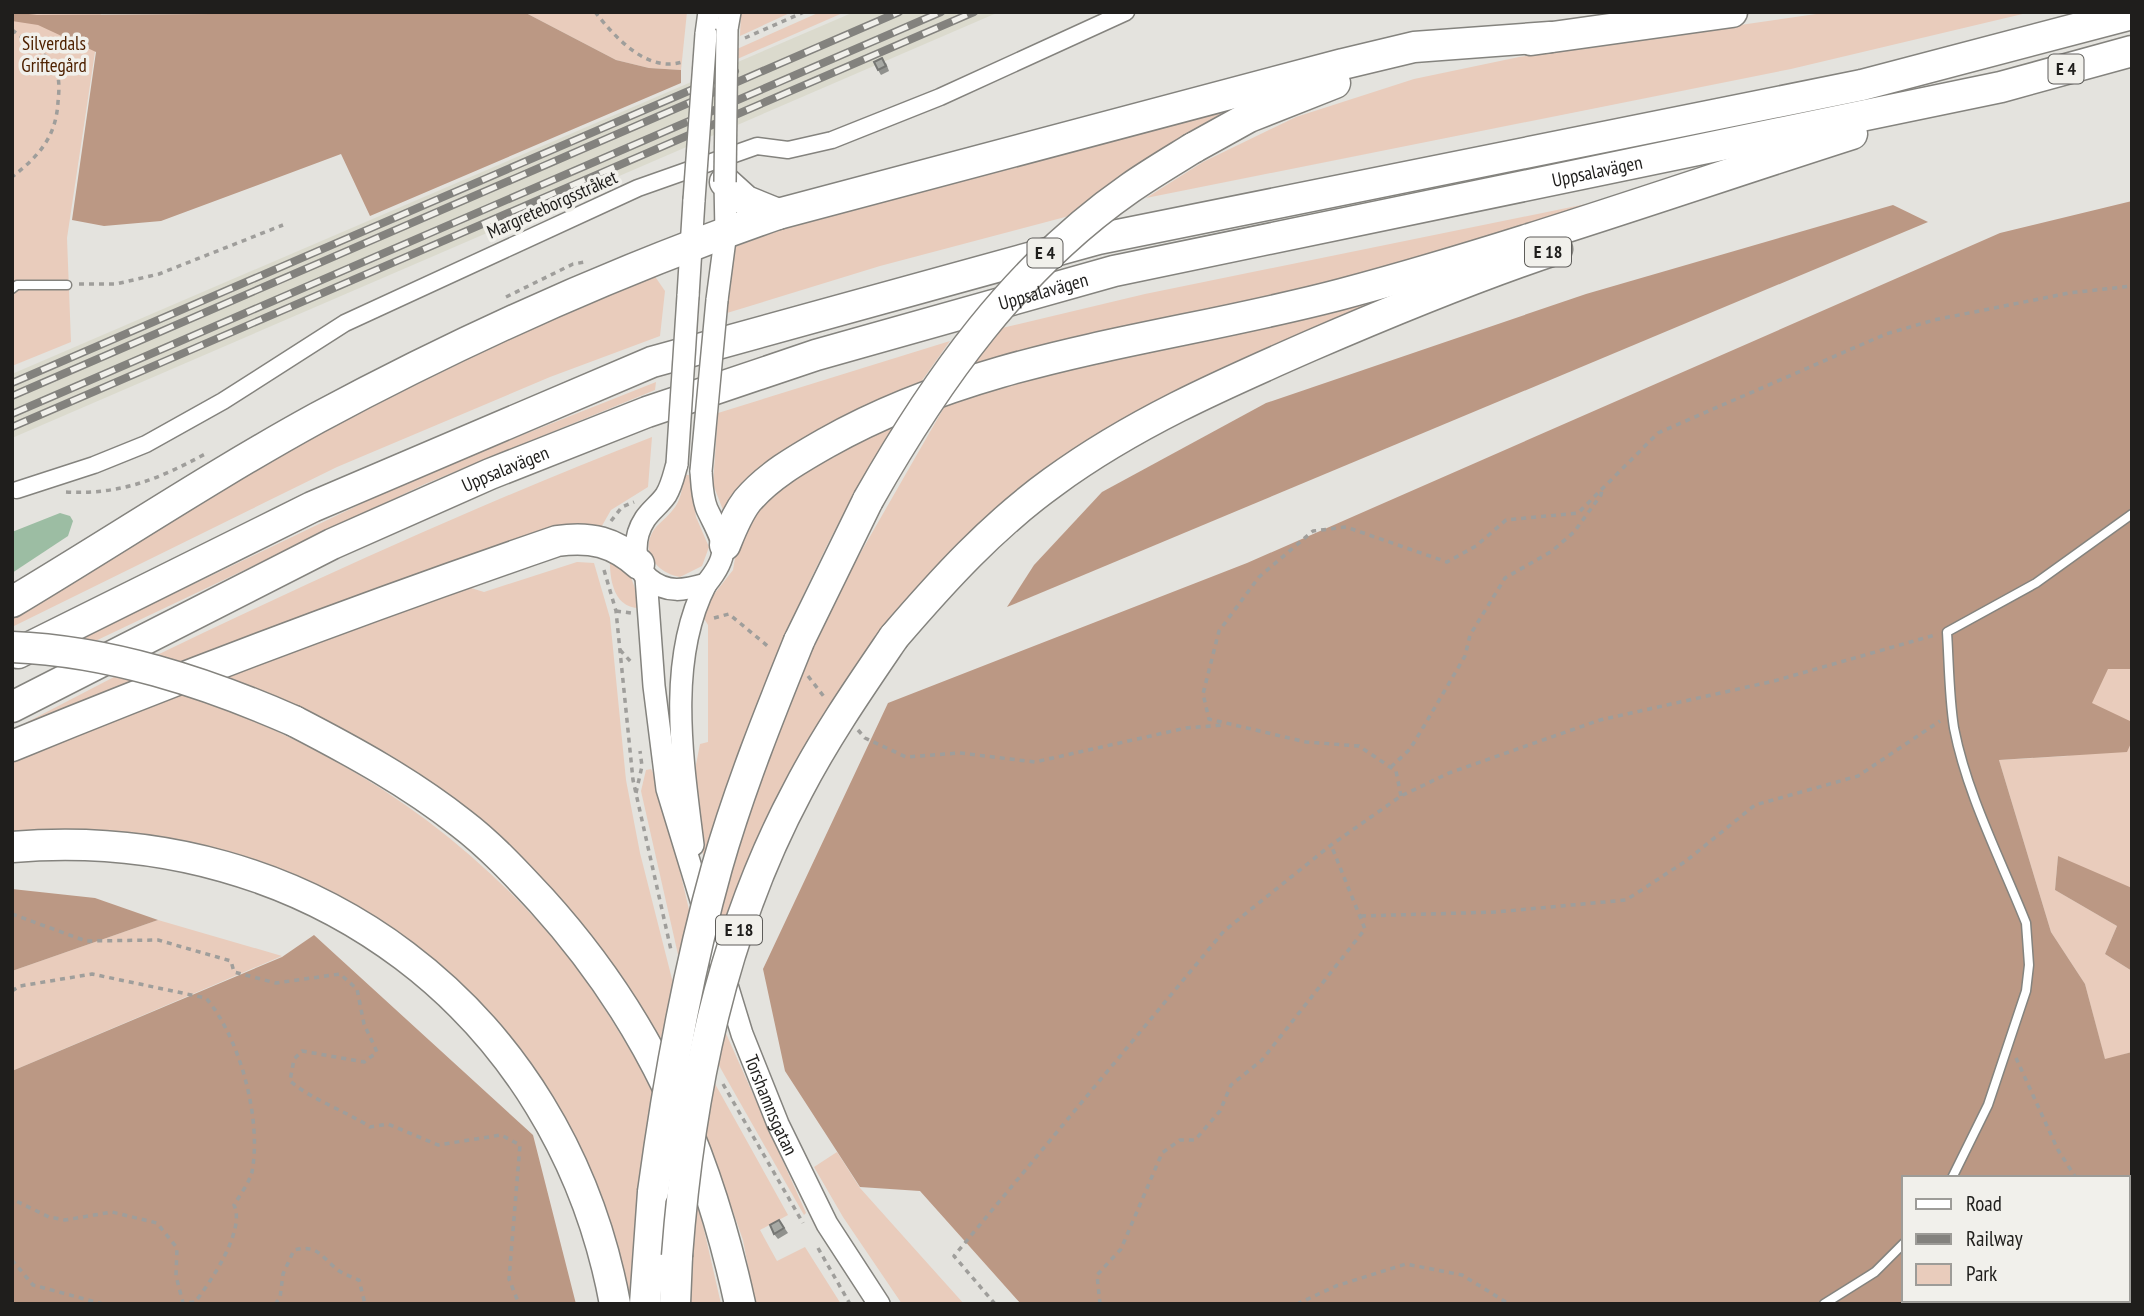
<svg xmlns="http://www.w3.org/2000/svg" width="2144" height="1316" viewBox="0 0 2144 1316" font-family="'PT Sans Narrow',sans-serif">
<rect width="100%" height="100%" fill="#e4e3de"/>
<path fill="#dbdacd" d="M854,12H999L12,438V374Z"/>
<g fill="#e9ccbc">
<path d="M12,12H101L67,238L71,342L12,366Z"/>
<path d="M524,12H687L681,70L649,68L616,60Z"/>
<path d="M741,12H792L740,36Z"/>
<path d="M820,12H845L735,60L737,49Z"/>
<path d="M1830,12H2031L1791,69L1146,198L1203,162L1296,117L1414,79L1519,57Z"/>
<path d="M1242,101L1142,161L1069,216L880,266L727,313L734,247L792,226L1060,155Z"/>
<path d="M1596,202L1597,205L1352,278L968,371L1002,328L1145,294Z"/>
<path d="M1541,243L1309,336L954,549L723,935L717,914L773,738L822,620L950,397Z"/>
<path d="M654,275L665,291L660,336L550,377L337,467L12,627V613L227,483L447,363Z"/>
<path d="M950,341L916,389L726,518L713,484L718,413Z"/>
<path d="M656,382L655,390L425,484L89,644L75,641L417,477Z"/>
<path d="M900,415C872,463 844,510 820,560C772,657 736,759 704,862L693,780L700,744L708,742V625L700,612L733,570L739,534L779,485Z"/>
<path d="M652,437L648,487L611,510L599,531L184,666L153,657C317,578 482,503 652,437Z"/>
<path d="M684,475H689L696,517L709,547L702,566L680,577C656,573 637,549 657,526C665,518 673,512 678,502C682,493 683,484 684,475Z"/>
<path d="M610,552L628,569L642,608C611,610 609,574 610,552Z"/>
<path d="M577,562L594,563L610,618L626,780L640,853L673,983L660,1043L630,993L333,726L275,697L215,674L455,588H471L484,592Z"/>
<path d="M2132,607V927L2058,856L2055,890L2117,926L2105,954L2132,971V1052L2105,1060L2085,984L2051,932L1999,760L2068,756Z"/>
<path d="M114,677L143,683L12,730Z"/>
<path d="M172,691C321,738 453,821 555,941C593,985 622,1038 653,1087L638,1200L630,1291L623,1293L548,1097L327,894L12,837V757Z"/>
<path d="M651,769L660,786L690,914L679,959L641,791L646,770Z"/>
<path d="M158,920L282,956L12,1071V971Z"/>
<path d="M724,1029L806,1213L804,1215L717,1062Z"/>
<path d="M714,1082L788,1215L760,1230L777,1261L805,1247L841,1304H755L743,1240L706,1135Z"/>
<path d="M837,1152L860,1188L964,1304H902L843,1217L814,1167Z"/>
<path d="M697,1199L721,1304H690Z"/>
</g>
<g fill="#bb9884">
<path d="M12,12L37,15L524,12L616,60L649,68L681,70V83L370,216L341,154L161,221L104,226L72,220L96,52L38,25L12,21Z"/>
<path d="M2132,201V669H2108L2092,703L2132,722V741L2127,752L1999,760L2051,932L2085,984L2105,1059L2132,1052V1180L2128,1178H1904V1300H2128V1211H2132V1304H1021L920,1191L860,1187L785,1071L763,969L888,703L1247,563L2000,233Z"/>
<path d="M1893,205L1928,222L1007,607L1034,565L1102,492L1266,403L1586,294Z"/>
<path d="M2058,856L2132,888V971L2105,954L2117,926L2055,890Z"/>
<path d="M12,889L95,898L158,920L12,971Z"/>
<path d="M314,935L533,1135L576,1304H12V1071L282,957Z"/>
</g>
<path fill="#9cbda3" d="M60,513L70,516L73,521L68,536L12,573V532Z"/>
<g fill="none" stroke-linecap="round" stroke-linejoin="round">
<g stroke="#84837e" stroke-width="11">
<g id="service">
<path d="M12,289L17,285H67"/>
<path d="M1952,1178L1988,1105L2026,991L2029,965L2026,923C2001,860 1967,795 1954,728C1949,696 1949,663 1947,632L2036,583L2132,514"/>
<path d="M1824,1304L1875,1272L1904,1243"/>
</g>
</g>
<g stroke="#84837e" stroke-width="19">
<path id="minor" d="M17,490L94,465L146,444L223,401L345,323L638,188L757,146L788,150L832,140L940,97L1126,12"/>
</g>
<g stroke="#84837e" stroke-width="24">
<g id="tertiary">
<path d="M727,29L730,12"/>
<path d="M706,34L709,12"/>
<path d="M688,296L694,200"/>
<path d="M717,300L726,232L725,182"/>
<path d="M677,464C674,474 672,485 666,495C660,504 651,510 645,519C633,537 632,565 649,579C667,594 685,590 706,584C733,551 723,543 707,509C702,497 702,484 701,471"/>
<path id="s1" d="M646,577L654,686L667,789L742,1034L778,1124L827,1224L879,1304"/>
<path d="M693,845C683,763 666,661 706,584"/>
</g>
</g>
<g stroke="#84837e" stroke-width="33">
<g id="motorway">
<path d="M1531,40L1732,12"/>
<path d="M1193,148L1249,117L1335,83"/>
<path d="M725,182L746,201L778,214"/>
<path d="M725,545C731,530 737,514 747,501C768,476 798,459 826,443C985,353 1169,340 1342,294C1514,248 1683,188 1852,134"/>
<path d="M12,602C114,541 213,475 317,418C464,339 620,269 778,214L1343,64L1414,47L1550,37"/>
<path d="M894,637C943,580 992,526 1053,482C1132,424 1221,385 1310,346C1391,311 1473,277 1557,249"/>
<path d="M799,641L868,500"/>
<path d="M18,653L312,507L652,362L1098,239L1862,85L2132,14"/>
<path id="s2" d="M12,707L332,544L490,474L647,412L816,355L1114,271L2001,87L2132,51"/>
<path d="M294,721C352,751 409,782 461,823C490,845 516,873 541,900C649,1019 706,1148 740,1304"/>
<path d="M12,746C192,672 374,604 557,541C591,536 614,542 639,564"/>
<path d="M12,847C309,822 561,1010 615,1304"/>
<path d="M645,1304L653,1192"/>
<path d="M675,1304L677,1256"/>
</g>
</g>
<g stroke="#9f9e9b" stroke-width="3.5" stroke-dasharray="5 5" stroke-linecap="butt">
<path d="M595,12C615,37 648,75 685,61"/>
<path d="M12,30C25,40 49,55 56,70C60,80 59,92 58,102C56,137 39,156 12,177"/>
<path d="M745,38L804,12"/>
<path d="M79,284H116L159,274L283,225"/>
<path d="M506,297L573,264L585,262"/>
<path d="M66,492C120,495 159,479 205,454"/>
<path d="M611,521L622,507L634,502"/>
<path d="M604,570L616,611L633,780L671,950"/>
<path d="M616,611L631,613"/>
<path d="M714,618L729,614L770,648"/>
<path d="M620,650L632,663"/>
<path d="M808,676L825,698"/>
<path d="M858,730L865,738L906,757L960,753L1035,762L1186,728L1223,725"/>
<path d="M1391,767L1410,749L1421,731L1465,656L1470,635L1505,578L1552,551L1574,532L1601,495L1602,489"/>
<path d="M636,793L642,766L640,751"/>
<path d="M1401,796L1396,771L1359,746L1306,742L1209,719L1203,694L1219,631L1259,577L1313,531L1346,527L1447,562L1476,546L1506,520L1578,513L1658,433L1886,334L1934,320L2069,293L2132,286"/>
<path d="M12,914L86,941L158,940L231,961L234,972L276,983L340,974L357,989L364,1024L377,1052L364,1062L302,1051L294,1059L290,1081C314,1101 344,1110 370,1127L388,1124L438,1145L501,1135L520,1145L509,1279L519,1304"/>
<path d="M1361,916L1496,912L1626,900L1686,861L1755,805L1858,776L1940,721"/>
<path d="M12,991L20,986L92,974L206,998C240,1038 262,1119 252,1172C249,1183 240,1195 234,1205C246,1230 210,1283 195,1302L183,1303L176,1276L177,1248L157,1223L112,1212L65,1220L49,1217L12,1199"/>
<path d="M2016,1058L2058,1150L2076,1178"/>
<path d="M723,1084L803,1223"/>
<path d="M2128,1212H2132"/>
<path d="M818,1248L850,1304"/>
<path d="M12,1260L33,1285L103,1304"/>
<path d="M275,1304L280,1298L283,1274L294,1250C318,1244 321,1257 338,1270C343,1274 352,1277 359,1280L365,1304"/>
<path d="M995,1304L954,1256L1224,931L1331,845L1401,796L1449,773L1600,720L1774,681L1935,635"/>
<path d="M1100,1304L1097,1275L1121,1249L1162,1153L1180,1140H1195L1220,1111L1231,1085L1262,1060L1365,929L1331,845"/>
<path d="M1297,1304L1336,1286L1406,1264L1462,1275L1509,1304"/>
</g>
<use href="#service" stroke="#fff" stroke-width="8"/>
<use href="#minor" stroke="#fff" stroke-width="16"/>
<use href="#tertiary" stroke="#fff" stroke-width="21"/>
<use href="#motorway" stroke="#fff" stroke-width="30"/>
<g stroke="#83827e" stroke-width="8">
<g id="rail">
<path d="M12,383L735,71"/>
<path d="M12,396L899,12"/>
<path d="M12,414L941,12"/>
<path d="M12,427L974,12"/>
</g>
</g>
<use href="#rail" stroke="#f1f0eb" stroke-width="5" stroke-dasharray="16" stroke-linecap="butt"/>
<g stroke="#84837e" stroke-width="24" stroke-linecap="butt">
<g id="tertiary-bridge">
<path d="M725,182L727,29"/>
<path d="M694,200L706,34"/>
<path d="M677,464L688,296"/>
<path d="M701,471L717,300"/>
</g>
</g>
<g stroke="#84837e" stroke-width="33" stroke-linecap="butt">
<g id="motorway-bridge">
<path d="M868,500C936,380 1015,268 1130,188C1150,174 1172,161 1193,148"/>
<path d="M12,647C110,651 205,682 294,721"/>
<path d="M653,1192C668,1082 687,974 717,867C739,790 769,715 799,641"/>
<path d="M677,1256C689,1095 721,934 798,790C826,736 860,687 894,637"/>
</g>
</g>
<use href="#tertiary-bridge" stroke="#fff" stroke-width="21"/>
<use href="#motorway-bridge" stroke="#fff" stroke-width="30"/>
</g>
<g fill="#90918d">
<path d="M886,63L889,71L881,75L878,70Z"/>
<path d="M779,1220L788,1233L778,1239L774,1234Z"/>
</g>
<g fill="#a7a9a4" stroke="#757673" stroke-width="2">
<path d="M882,58L886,66L878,70L874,62Z"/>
<path d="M779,1220L784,1228L774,1234L770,1225Z"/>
</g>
<g text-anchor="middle" stroke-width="7" stroke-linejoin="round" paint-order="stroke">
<g fill="#f1f0eb" stroke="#5e5d5a" stroke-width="2">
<rect x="2048.5" y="54.5" width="35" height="29" rx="5"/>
<rect x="1525" y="237.5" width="46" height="29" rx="5"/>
<rect x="1027.5" y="238.5" width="35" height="29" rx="5"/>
<rect x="716" y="915.5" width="46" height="29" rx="5"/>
</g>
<g font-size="18" font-weight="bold" fill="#1f1e1c">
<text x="2066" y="75">E 4</text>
<text x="1548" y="258">E 18</text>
<text x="1045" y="259">E 4</text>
<text x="739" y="936">E 18</text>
</g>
<g font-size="19" fill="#4e2100" stroke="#f1f0eb">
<text x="54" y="50">Silverdals<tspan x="54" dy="22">Griftegård</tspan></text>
</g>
<g font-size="19" fill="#1f1e1c" stroke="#f1f0eb">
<text dy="7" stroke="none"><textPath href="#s2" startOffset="1682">Uppsalavägen</textPath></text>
<text transform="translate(552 204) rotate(-24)" y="7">Margreteborgsstråket</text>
<text dy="7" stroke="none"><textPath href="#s2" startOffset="1115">Uppsalavägen</textPath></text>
<text dy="7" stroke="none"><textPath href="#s2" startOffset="548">Uppsalavägen</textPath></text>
<text dy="7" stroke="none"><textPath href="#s1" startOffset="546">Torshamnsgatan</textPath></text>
</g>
</g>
<rect width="2144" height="1316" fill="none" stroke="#1f1e1c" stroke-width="28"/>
<rect x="1902" y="1176" width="228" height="126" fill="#f1f0eb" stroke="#9d9c98" stroke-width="2"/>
<rect x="1916" y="1199" width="35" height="10" fill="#ffffff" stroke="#9d9c98" stroke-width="2"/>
<text x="1966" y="1211" font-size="21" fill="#1f1e1c">Road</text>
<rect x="1916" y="1234" width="35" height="10" fill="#83827e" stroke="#9d9c98" stroke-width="2"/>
<text x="1966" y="1246" font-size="21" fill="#1f1e1c">Railway</text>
<rect x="1916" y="1264" width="35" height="21" fill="#e9ccbc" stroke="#9d9c98" stroke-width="2"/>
<text x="1966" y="1281" font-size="21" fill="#1f1e1c">Park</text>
</svg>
